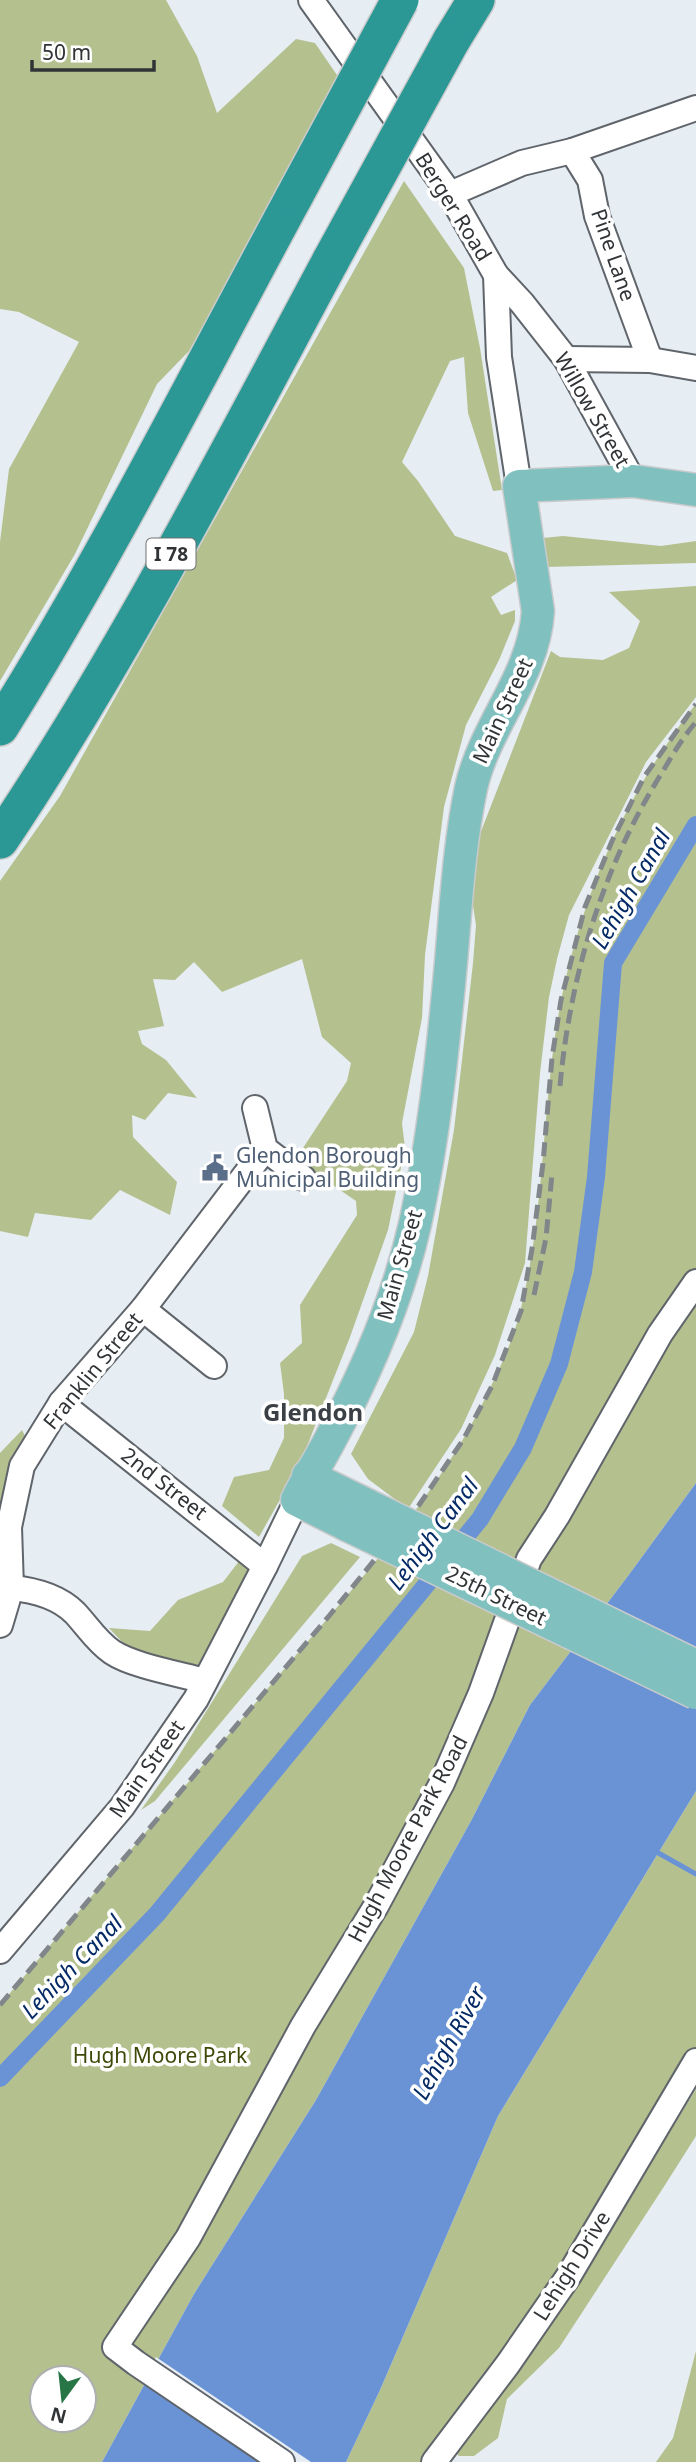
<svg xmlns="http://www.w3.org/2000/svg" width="696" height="2462" viewBox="0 0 696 2462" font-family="'Noto Sans',sans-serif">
<rect width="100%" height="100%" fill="#e6edf3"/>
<g fill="#b5c08f" fill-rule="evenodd">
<path d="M0,0H166L197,56L217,113L296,39L315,43L339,78L189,351L157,384L75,554L0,681V542L9,469L79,342L19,312L0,309Z"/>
<path d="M404,181L464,268L480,348L502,490L493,491L468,413L464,357L450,361L402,462L418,481L455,536L507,553L517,580L491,597L501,615L515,610V621L499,660L466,725L444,807L425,955L422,1018L402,1123L405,1148L388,1230L350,1337L300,1464L259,1537L222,1506L234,1477L269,1470L284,1438V1394L280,1363L302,1343L300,1305L357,1215L356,1201L301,1163L303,1148L347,1081L351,1063L322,1037L302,959L222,992L194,962L175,980L153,979L164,1026L138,1031L142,1044L166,1060L197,1098L168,1093L145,1120L132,1115L133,1137L177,1182L170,1215L120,1190L91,1220L35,1213L28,1237L0,1231V881L60,796Z"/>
<path d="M563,536L661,546L696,541V563L546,567L543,538Z"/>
<path d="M696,586V697L646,762L569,915L557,959L549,997L540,1073L525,1263L495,1355L461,1429L408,1509L368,1479L351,1454L414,1332L428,1276L454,1130L473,963L476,925L472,899L480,834L551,651L560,657L603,660L629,648L640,621L609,592Z"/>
<path d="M696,704V1483L628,1576L530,1705L471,1821L316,2100L194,2294L102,2462H0V2005C93,1894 187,1784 280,1674C356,1584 441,1494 491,1386C503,1362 515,1334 521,1308C541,1227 542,1142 552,1059C565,947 604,834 669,741C678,728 686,715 696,704ZM42,2378H84V2420H42Z"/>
<path d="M22,1430L26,1438L0,1549V1453Z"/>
<path d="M331,1543L360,1557L155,1801L141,1810L175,1762L302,1556Z"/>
<path d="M240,1560L250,1570L205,1660L192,1670L126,1646L109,1628L150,1631L178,1600L223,1582Z"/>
<path d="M696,1791V2061L588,2266L696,2089V2136L665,2185L559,2348L507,2399L498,2438L474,2456H459L448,2445L434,2462H346L380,2390L498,2116Z"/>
<path d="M696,2351V2462H656L673,2438Z"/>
</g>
<path fill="#6a93d6" d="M696,1483V1791L498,2116L380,2390L346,2462H102L194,2294L316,2100L471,1821L530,1705L628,1576Z"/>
<path fill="#e6edf3" d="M156,2357L311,2462H262L142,2382Z"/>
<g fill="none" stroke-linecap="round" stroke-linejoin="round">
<path stroke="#6a93d6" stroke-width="5" d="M653,1850L696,1874"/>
<path stroke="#6a93d6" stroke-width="18" d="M0,2078L157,1914L480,1519L523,1448L559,1364L583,1272L596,1177L613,963L696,825"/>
<g stroke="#5f656b" stroke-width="28">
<g id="minor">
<path d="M311,0L450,194L496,275L499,357L519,486"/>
<path d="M572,151L590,180L597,216L650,360"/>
<path d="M450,194L522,163L572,151L696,108"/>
<path d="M496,275L522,303L566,359L633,481"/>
<path d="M566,359L650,360L696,368"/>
<path d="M255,1108L265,1149L303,1178"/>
<path d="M143,1309L214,1366"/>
<path d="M61,1403L265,1566"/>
<path d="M11,1588C34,1590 58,1596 75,1613C88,1627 97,1642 112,1652C133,1666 180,1674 205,1681"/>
<path d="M0,1625L11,1588L9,1527L22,1466L61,1403L143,1309L265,1149"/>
<path d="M0,1951L122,1807L196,1699L265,1566L297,1500"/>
<path d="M282,2462L136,2363L115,2347L188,2238L303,2026L376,1906L442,1783L481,1693L529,1559L557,1516L660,1334L696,1282"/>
<path d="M434,2462L508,2364L568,2277L696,2061"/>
</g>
</g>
<g stroke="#c9cacb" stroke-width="35">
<g id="major">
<path d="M308,1476L359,1501"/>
<path d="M347,1525L297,1500C307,1479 319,1461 330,1440C366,1373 398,1299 415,1224C434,1138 443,1049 451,962C456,904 459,846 471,788C485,725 534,677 538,611L519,486L633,481L696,490"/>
</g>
</g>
<g stroke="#c9cacb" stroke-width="40">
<g id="highway">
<path d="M451,41L476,0"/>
<path d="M0,727C107,556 198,374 294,197"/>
<path d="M0,840C124,655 226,456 331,260"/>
</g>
</g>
<use href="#minor" stroke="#fff" stroke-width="24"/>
<use href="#major" stroke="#80c1c0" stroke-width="32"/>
<use href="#highway" stroke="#2b9896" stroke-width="37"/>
<g stroke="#81868a" stroke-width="5" stroke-dasharray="14 7" stroke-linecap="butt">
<path d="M560,1086C570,975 603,866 663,771C673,754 683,737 696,722"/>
<path d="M534,1295L546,1238L552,1174"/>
<path d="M0,2005L329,1616L419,1505L463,1440L492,1386L521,1311L532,1249L543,1163L552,1058L561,1000L585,907L612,841L644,777L696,704"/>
</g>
<g stroke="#c9cacb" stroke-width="35" stroke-linecap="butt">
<g id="major-bridge">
<path d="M359,1501L696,1666"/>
<path d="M347,1525L696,1693"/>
</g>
</g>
<g stroke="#c9cacb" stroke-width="40" stroke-linecap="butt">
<g id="highway-bridge">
<path d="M294,197L400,0"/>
<path d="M331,260L451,41"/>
</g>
</g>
<use href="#major-bridge" stroke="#80c1c0" stroke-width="32"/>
<use href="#highway-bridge" stroke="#2b9896" stroke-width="37"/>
</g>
<defs>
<g id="civic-bare" transform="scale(2.1)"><path d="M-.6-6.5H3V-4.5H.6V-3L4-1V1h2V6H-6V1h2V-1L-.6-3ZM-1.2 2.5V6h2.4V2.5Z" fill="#5c6f8a" stroke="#fff" stroke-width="2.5" paint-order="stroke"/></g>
</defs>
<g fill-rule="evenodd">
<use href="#civic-bare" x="215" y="1168"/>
</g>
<g text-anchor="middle" stroke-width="7" stroke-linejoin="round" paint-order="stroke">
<rect fill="#fff" stroke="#6f7172" stroke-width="2" x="146.5" y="538.5" width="49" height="31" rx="5"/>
<g font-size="19" font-weight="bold" fill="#313436">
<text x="171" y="561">I 78</text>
</g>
<g font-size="21" fill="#313436" stroke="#fff">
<text transform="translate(453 207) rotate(58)" y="7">Berger Road</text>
<text transform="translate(613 255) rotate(71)" y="7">Pine Lane</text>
<text transform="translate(592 410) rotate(60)" y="7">Willow Street</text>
<text transform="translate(503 711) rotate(-65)" y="7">Main Street</text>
<text transform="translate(400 1265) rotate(-74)" y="7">Main Street</text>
<text transform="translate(93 1371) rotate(-51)" y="7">Franklin Street</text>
<text transform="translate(164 1484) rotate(38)" y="7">2nd Street</text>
<text transform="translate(496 1596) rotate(26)" y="7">25th Street</text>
<text transform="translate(147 1769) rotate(-55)" y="7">Main Street</text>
<text transform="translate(408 1839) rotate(-62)" y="7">Hugh Moore Park Road</text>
<text transform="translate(572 2266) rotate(-58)" y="7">Lehigh Drive</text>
</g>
<g font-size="21" fill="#4e5e75" stroke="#fff" text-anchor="start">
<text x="236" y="1163">Glendon Borough<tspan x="236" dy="24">Municipal Building</tspan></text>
</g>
<g font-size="21" fill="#3f4807" stroke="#fff">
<text x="160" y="2063">Hugh Moore Park</text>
</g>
<g font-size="23" font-style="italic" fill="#042a65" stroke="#fff">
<text transform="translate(631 889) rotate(-60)" y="8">Lehigh Canal</text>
<text transform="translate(433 1534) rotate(-53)" y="8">Lehigh Canal</text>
<text transform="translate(72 1967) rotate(-46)" y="8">Lehigh Canal</text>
<text transform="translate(449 2043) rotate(-61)" y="8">Lehigh River</text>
</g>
<g font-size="24" font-weight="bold" fill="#3a4045" stroke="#fff">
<text x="313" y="1421">Glendon</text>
</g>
</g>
<g transform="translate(63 2399) rotate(195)"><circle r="33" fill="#ffffff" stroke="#adaeaf" stroke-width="2"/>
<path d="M0-5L12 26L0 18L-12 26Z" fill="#287545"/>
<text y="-10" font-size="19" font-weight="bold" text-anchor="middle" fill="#313436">N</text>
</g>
<path d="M32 60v10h122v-10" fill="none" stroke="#313436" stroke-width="3.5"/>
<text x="42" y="60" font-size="21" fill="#313436" stroke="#ffffff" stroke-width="5" paint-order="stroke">50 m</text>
</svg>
